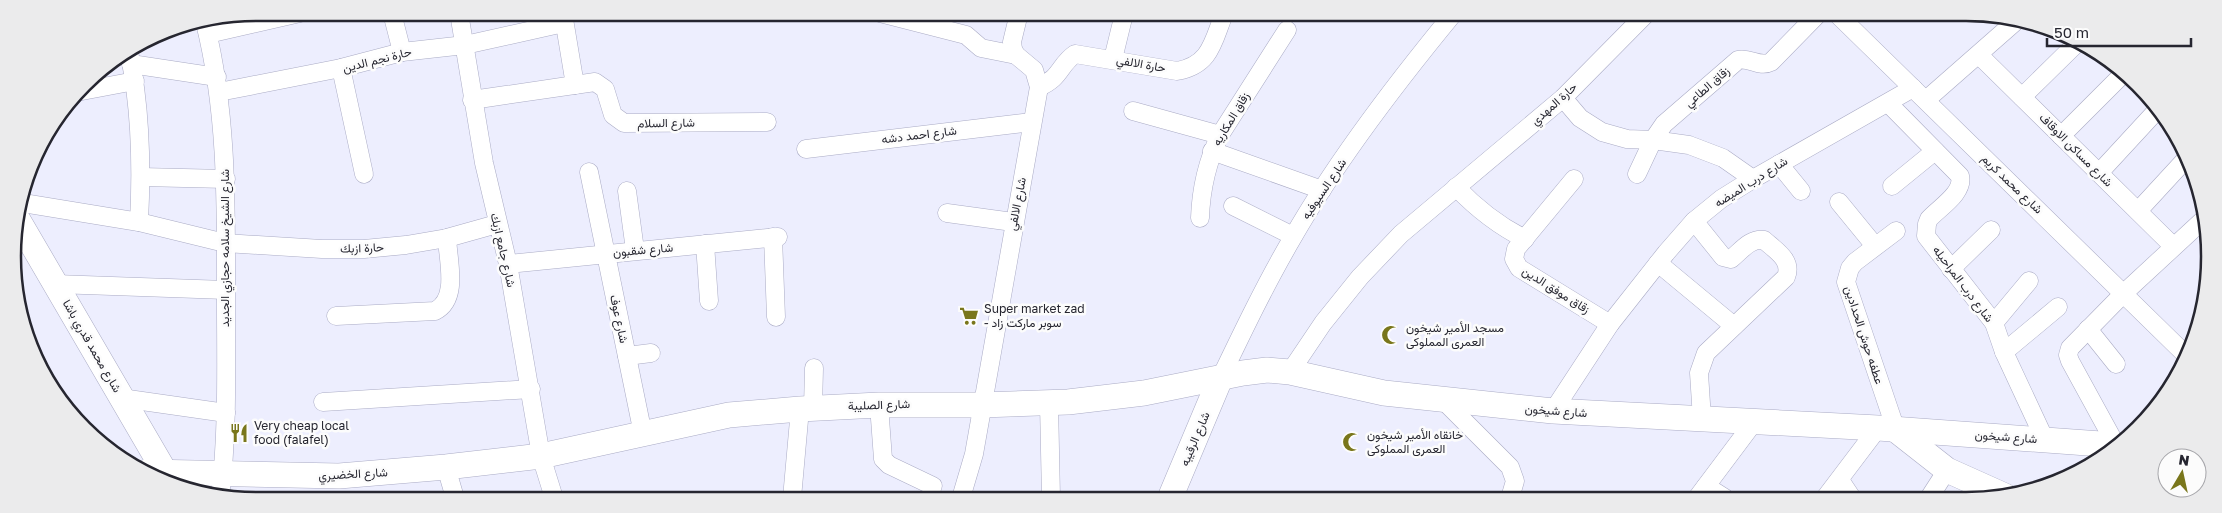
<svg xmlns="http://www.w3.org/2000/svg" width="2222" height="513" viewBox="0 0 2222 513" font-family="'Golos Text',Vazirmatn,sans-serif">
<rect width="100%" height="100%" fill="#edeefe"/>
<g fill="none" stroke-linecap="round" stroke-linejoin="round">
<g stroke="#aaabc5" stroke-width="19">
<g id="street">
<path d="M392,13L402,52"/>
<path d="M459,13L484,163L508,264L541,456L554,498"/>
<path d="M563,13L575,85"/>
<path d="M880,13L966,35L981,48L1016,55"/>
<path d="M1837,14L2187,356"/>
<path d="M205,23C228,115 226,209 226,303C226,368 228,432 220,497"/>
<path d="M208,34L300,13"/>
<path d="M129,52C141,109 142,165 139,222"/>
<path d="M1979,55L2173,246"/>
<path d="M1113,59L1124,14"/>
<path d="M131,64L217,77"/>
<path d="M341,68L364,174"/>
<path d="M1039,87C1061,78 1059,65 1075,54L1177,71C1211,65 1213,41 1224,14"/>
<path d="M82,91L135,81"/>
<path d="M219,92L341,68L402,52L465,45L564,23"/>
<path d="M2022,97L2078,42"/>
<path d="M1563,98L1580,118L1602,132L1627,139L1653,140L1689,145L1723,158L1753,179"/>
<path d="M472,100L595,82L605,89L613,115L624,123L767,122"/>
<path d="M1926,100L2016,21"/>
<path d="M1888,103L1960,176C1964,193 1940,207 1929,219L1927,224L1926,236L1994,323L2004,352L2045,440"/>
<path d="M1133,111L1220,135"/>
<path d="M2061,136L2122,75"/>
<path d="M806,149L1032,122"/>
<path d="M1212,151L1322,190"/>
<path d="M1779,164L1801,191"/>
<path d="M589,172L643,434"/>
<path d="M2099,173L2159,108"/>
<path d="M1637,174L1653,140L1664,124L1738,60C1750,57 1759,68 1771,62L1818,14"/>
<path d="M141,177L226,179"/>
<path d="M1574,179L1516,249L1514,259L1519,268L1610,324"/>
<path d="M1892,186L1935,151"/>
<path d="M1456,187C1477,209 1497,225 1525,239"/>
<path d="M627,191L635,250"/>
<path d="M1839,202L1875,246"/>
<path d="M23,203L139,222L225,243L322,249H364L406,245L447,238L497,224"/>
<path d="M1233,206L1293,236"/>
<path d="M2138,211L2185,160"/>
<path d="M947,213L1013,222"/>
<path d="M1200,218C1201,188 1207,162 1220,135L1287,30"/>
<path d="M1694,221L1723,257L1731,259C1741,251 1750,238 1764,240C1775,250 1793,260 1786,277L1706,353L1699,373L1702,419"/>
<path d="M1896,231L1855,262L1850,268L1846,282L1896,430"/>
<path d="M773,237L776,317"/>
<path d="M705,244L709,301"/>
<path d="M1658,263L1734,326"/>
<path d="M508,264L778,237"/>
<path d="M1951,269L1991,230"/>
<path d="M55,284L226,290"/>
<path d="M336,316L435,311C459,299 448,261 447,238"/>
<path d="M1994,323L2029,281"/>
<path d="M2088,329L2116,364"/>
<path d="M2004,352L2058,307"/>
<path d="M627,356L651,353"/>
<path d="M1290,372L1323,323L1360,277L1401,234L1563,98L1646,14"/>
<path d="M1220,379C1243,331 1266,283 1293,237C1337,160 1397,82 1453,14"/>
<path d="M121,398L226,413"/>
<path d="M1443,400L1510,467L1515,481L1510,498"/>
<path d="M323,402L531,389"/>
<path d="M1049,403L1051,498"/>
<path d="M879,405L883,459L889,465L933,486"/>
<path d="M813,408L814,368"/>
<path d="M1553,411L1610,324L1666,253L1694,221L1721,199L1753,179L1913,88"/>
<path d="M2116,445L2070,361L2068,355L2070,348L2124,293L2203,220"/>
<path d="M446,467L455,498"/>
<path d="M1840,480L1852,498"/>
<path d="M1706,486L1725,498"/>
<path d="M792,498L800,409"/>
<path d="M961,498L974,454L1039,87L1034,70L1016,55L1013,49L1012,42L1019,13"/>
<path d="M1697,498L1754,422"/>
<path d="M1825,498L1878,428"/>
<path d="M1929,498L1947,470"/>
</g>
</g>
<g stroke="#aaabc5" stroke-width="26">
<g id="secondary">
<path d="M18,220L165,472"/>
<path d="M1896,430L1947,470L2005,496"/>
<path d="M147,472L339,476L446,467L541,456L729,415L800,409L879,405H981L1068,402L1144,393L1243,373L1267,370L1290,372L1384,393L1553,411L1878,428L2115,445"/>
<path d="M1170,498L1220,379"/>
</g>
</g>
<use href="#street" stroke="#fff" stroke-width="18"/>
<use href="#secondary" stroke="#fff" stroke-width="25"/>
</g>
<defs>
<g id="supermarket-bare" transform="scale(1.5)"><path d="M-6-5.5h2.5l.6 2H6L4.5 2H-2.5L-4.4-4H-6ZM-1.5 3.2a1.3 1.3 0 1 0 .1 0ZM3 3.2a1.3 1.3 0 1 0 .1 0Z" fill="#79761b" stroke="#fcfcfc" stroke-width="2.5" paint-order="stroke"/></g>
<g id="mosque-bare" transform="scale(1.5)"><path d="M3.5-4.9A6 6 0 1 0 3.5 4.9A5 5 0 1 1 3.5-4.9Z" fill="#79761b" stroke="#fcfcfc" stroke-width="2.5" paint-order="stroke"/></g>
<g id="restaurant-bare" transform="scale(1.5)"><path d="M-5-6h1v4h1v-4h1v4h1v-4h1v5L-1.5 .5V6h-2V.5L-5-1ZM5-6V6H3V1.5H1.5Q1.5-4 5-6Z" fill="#79761b" stroke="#fcfcfc" stroke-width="2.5" paint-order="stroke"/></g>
</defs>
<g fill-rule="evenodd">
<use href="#supermarket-bare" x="969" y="316"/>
<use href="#mosque-bare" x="1391" y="335"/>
<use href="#restaurant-bare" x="239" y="433"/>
<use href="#mosque-bare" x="1352" y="442"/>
</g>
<g text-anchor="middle" stroke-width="5" stroke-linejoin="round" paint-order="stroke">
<g font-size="12" fill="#262630" stroke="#fcfcfc">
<text transform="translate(377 60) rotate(-14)" y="4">حارة نجم الدين</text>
<text transform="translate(1141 64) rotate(10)" y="4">حارة الالفي</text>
<text transform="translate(1707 87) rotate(-41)" y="4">زقاق الطاعي</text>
<text transform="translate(1554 104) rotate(-42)" y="4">حارة المهدي</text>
<text transform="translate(1231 119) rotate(-59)" y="4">زقاق المكاريه</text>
<text transform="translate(666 123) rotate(-1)" y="4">شارع السلام</text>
<text transform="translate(919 135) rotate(-7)" y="4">شارع احمد دشه</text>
<text transform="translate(2076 150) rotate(45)" y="4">شارع مساكن الاوقاف</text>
<text transform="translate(1751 182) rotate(-32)" y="4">شارع درب الميضه</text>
<text transform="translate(2012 184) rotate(44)" y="4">شارع محمد كريم</text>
<text transform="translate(1324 189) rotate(-56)" y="4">شارع السيوفيه</text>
<text transform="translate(1017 204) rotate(-79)" y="4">شارع الالفي</text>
<text transform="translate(225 248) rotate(-90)" y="4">شارع الشيخ سلامه حجازي الجديد</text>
<text transform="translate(362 248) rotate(-2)" y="4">حارة ازبك</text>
<text transform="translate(503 250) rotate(77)" y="4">شارع جامع ازبك</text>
<text transform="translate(643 250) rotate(-5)" y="4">شارع شقبون</text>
<text transform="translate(1963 284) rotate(53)" y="4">شارع درب المراحيله</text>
<text transform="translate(1556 290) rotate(32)" y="4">زقاق موفق الدين</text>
<text transform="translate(619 319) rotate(78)" y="4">شارع عوف</text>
<text transform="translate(1864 335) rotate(72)" y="4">عطفه حوش الحدادين</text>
<text transform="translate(92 346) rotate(60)" y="4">شارع محمد قدري باشا</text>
<text transform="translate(879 405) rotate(-2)" y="4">شارع الصليبة</text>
<text transform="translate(1556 411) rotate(4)" y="4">شارع شيخون</text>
<text transform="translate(2006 437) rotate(4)" y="4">شارع شيخون</text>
<text transform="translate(1195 439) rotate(-67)" y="4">شارع الرقيبه</text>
<text transform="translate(353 474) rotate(-3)" y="4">شارع الخضيري</text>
</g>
<g font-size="12" fill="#262630" stroke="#fcfcfc" text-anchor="start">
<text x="984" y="313">Super market zad<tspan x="984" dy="14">- سوبر ماركت زاد</tspan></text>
<text x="1406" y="332">مسجد الأمير شيخون<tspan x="1406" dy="14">العمرى المملوكى</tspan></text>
<text x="254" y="430">Very cheap local<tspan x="254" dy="14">food (falafel)</tspan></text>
<text x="1367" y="439">خانقاه الأمير شيخون<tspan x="1367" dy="14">العمرى المملوكى</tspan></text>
</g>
</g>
<path d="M0 0H2222V513H0ZM256 21H1966A235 235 0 0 1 2201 256V257A235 235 0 0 1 1966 492H256A235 235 0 0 1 21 257V256A235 235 0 0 1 256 21Z" fill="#ebebec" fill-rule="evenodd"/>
<path fill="none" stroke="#262630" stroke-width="2.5" d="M256 21H1966A235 235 0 0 1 2201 256V257A235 235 0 0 1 1966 492H256A235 235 0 0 1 21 257V256A235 235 0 0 1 256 21Z"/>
<g transform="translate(2182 473) rotate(9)"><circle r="24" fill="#fcfcfc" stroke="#a6a6aa"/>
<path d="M0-4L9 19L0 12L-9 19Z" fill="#79761b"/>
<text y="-8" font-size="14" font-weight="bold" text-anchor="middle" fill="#262630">N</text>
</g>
<path d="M2047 38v8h144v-8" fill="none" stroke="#262630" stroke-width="2.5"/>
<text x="2054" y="38" font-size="15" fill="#262630" stroke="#fcfcfc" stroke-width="4" paint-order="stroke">50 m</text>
</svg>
